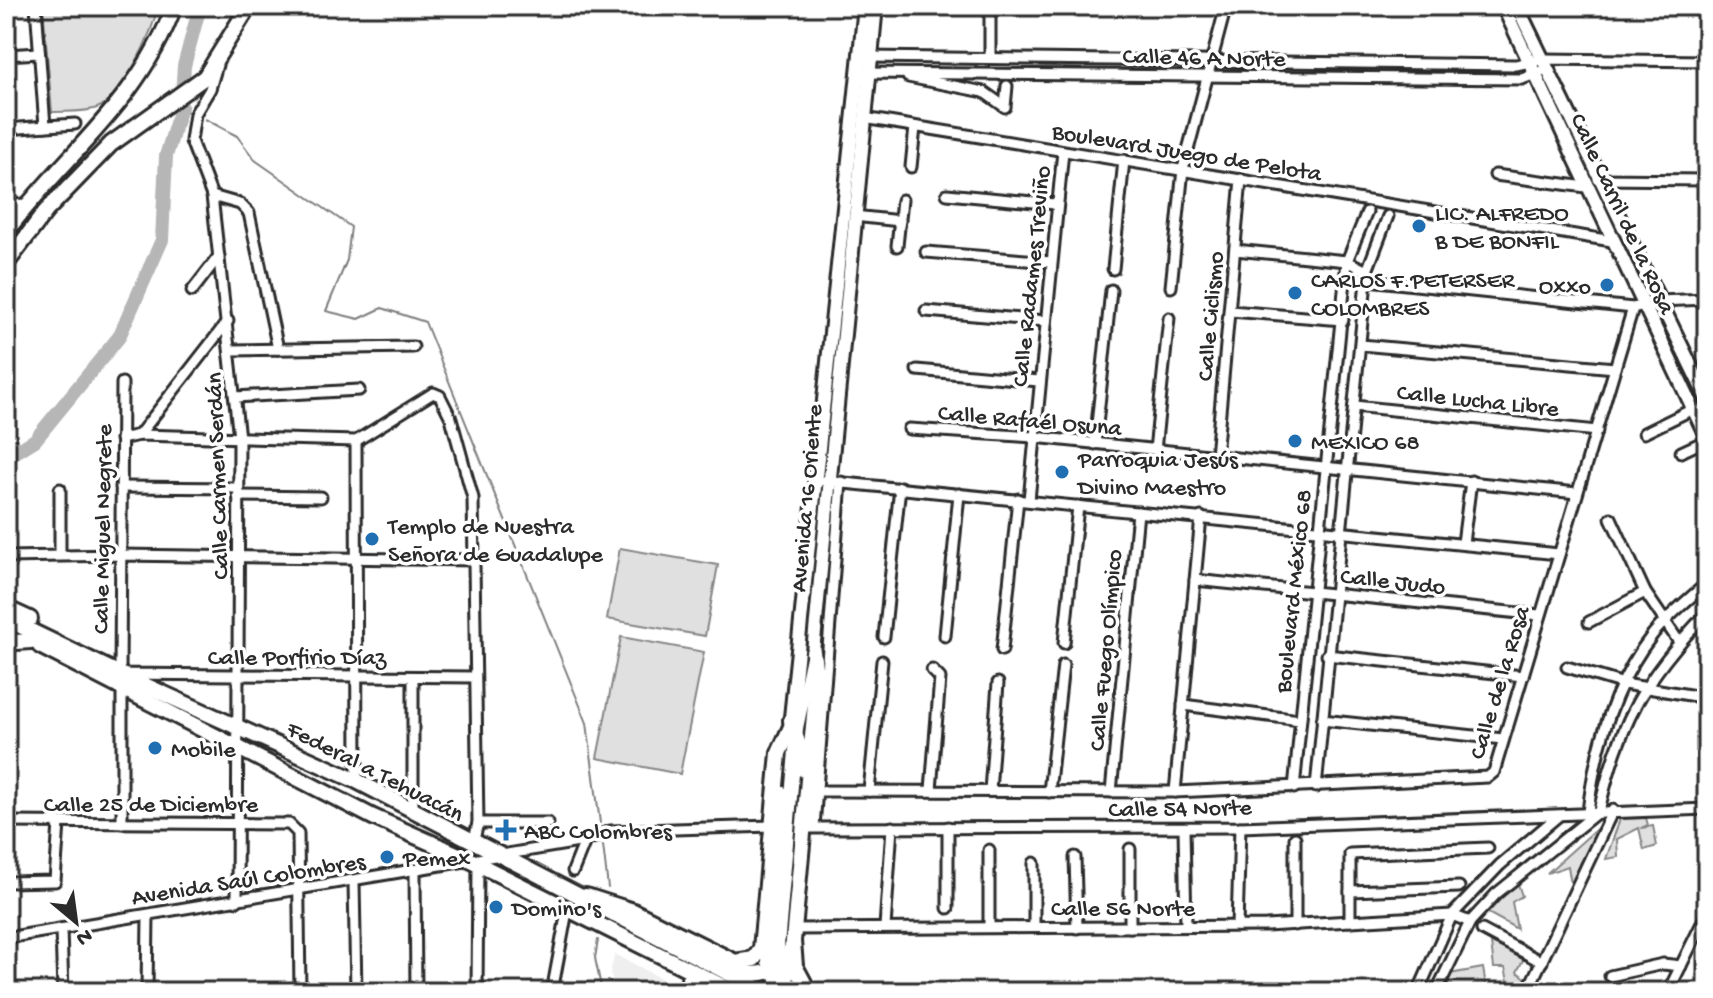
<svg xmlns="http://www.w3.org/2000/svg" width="1713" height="998" viewBox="0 0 1713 998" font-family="'Gochi Hand',sans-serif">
<rect width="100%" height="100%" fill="#fff"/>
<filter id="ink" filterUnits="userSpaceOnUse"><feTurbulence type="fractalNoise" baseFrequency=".0125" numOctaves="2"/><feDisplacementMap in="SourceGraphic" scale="16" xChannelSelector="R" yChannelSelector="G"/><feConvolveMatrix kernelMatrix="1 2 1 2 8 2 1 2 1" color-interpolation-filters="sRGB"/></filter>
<g filter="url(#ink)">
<path fill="#efefef" d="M615,954L687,992H616L610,973Z"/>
<g fill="#e0e0e0" stroke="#868686" stroke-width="2">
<path d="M43,6H157C155,31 122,99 97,108C84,113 65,111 52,112Z"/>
<path d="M620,548L718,565L705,636L607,619Z"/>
<path d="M621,637L704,652L680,774L597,758Z"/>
<path d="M1646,818L1648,825L1641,828L1653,826L1657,846L1644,850L1639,828L1617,839L1618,857L1606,859L1620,819Z"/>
<path d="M1602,824L1587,863L1581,862L1572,891L1568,866L1547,873Z"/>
<path d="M1517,881L1522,896L1512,902L1517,929L1488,913Z"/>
<path d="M1491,943L1524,958L1517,972L1526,978L1518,992H1502L1510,989L1505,968H1494Z"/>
<path d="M1483,968L1486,986L1449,992L1452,984L1447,980L1450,974Z"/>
</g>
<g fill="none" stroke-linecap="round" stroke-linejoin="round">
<g stroke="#7e7e7e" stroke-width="2">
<path d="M181,110L189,112"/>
<path d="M205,119L237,136L255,160L351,227L347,260L326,311L359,319L382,308L425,322L587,723L600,823"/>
<path d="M603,845L608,888"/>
<path d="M598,940L595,958L602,992"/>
</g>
<g stroke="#b6b6b6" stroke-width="14">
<path d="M182,96L184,66L200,6"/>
<path d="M6,458L35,440L119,337L162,240L166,156L181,107"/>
</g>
<g stroke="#2b2b2b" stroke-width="15">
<g id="street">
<path d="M36,6L45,126"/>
<path d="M990,6V58"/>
<path d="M6,55L39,53"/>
<path d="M867,57L1516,65L1544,59L1707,61"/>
<path d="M217,65L210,89L195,114L191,141L212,196L239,438L237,901"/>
<path d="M864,73L1522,79L1540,72"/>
<path d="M908,77L984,92L1005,107L1007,86"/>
<path d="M864,118L1612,241"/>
<path d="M6,129L75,124"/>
<path d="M911,167L915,127"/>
<path d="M1495,175L1586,187"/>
<path d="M1598,179L1707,180"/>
<path d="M947,194L1055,204"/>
<path d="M212,196L240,204L249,213L278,349"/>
<path d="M6,205L27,204"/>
<path d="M854,216L900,221"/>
<path d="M897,246L902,200"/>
<path d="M1235,250L1347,261L1367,271"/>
<path d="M926,252L1051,262"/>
<path d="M1113,269L1124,160"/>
<path d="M1368,280L1633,308"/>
<path d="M1171,287L1183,169L1226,6"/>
<path d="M192,291L219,256"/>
<path d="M926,311L1046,321"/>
<path d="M1230,311L1343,320"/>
<path d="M1361,345L1615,368"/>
<path d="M232,350L413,347"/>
<path d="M917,370L1039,381"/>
<path d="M122,383L120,674L475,677"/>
<path d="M235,397L359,390"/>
<path d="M1354,406L1597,431"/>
<path d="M909,429L1034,437L1577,493"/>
<path d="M1644,433L1693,409"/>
<path d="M139,435L228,321"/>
<path d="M121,439L139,435L356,441L433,393L440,396L451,418L473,498L478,823L473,844"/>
<path d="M356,441L357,781"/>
<path d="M1095,444L1111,290"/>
<path d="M1155,450L1169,318"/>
<path d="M1681,452L1707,440"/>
<path d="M1216,456L1241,179"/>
<path d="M814,480L1559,554"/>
<path d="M121,487L238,488"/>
<path d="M238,496L321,497"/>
<path d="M1029,500L1063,151"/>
<path d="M1611,518L1645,592L1679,642"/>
<path d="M1463,543L1471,481"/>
<path d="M60,555V489"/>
<path d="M6,557L120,555L476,560"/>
<path d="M1195,580L1539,615"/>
<path d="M1589,622L1645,592"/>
<path d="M945,636L959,494"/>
<path d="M884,637L900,487"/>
<path d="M1064,643L1078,506"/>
<path d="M1002,650L1018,499"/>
<path d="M1327,655L1523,676"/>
<path d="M1567,667L1624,684L1707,698"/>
<path d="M1183,705L1300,720"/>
<path d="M1322,720L1503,739"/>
<path d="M1316,787L1367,271L1388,216"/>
<path d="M1294,788L1347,261L1367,212"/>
<path d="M931,790L940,678L932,670"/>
<path d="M818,791L1175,792L1488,777L1494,772L1633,308L1659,301L1707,299"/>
<path d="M869,791L882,661"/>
<path d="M990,791L998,683"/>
<path d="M1049,792L1063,665"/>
<path d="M1111,792L1138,512"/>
<path d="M1175,792L1201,517"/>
<path d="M413,810V677"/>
<path d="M1599,811C1619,723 1644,678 1707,613"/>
<path d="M1588,812C1595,749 1613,685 1653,634C1669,615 1689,599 1707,583"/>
<path d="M6,822L289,824L298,833L300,992"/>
<path d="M122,823V687"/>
<path d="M478,823H548"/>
<path d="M814,827L841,482"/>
<path d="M804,828L1240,827L1707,809"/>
<path d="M1184,828L1186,926"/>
<path d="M1295,838V925"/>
<path d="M1130,849V927"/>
<path d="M989,850V927"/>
<path d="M1075,857L1077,928"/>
<path d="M1034,863V927"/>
<path d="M573,871L585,841"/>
<path d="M415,872L416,992"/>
<path d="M6,882L55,881L59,823"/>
<path d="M354,882L356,992"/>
<path d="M1350,891L1459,887"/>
<path d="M948,908V827"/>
<path d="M1350,921V854L1488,848"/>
<path d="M1237,926L1240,827"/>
<path d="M885,927L892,827"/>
<path d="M61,929L63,992"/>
<path d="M793,929L1266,926L1452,915L1470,922"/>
<path d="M1482,930L1542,962"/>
<path d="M6,938L585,841L610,831L772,826"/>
<path d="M1610,976L1663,964L1681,966"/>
<path d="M147,992L148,915"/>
<path d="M477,992L478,864"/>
<path d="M552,992L567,911"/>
<path d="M1418,992L1452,915L1500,865L1558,816"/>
<path d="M1436,992L1470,922L1496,894L1599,811"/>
<path d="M1527,992L1613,810"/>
<path d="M1668,992L1707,913"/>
</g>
</g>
<g stroke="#2b2b2b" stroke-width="18">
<g id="secondary">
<path d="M1503,6L1707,438"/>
<path d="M1517,6L1707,399"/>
<path d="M790,727L865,6"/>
<path d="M768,962L783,793"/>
<path d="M778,992L776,969L797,728L813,652L876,6"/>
</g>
</g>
<g stroke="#2b2b2b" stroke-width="20">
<g id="primary">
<path d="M6,232C65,154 141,100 174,6"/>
<path d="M6,264L46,211L111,144L205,77L249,6"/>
<path d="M6,608L30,619"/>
<path d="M6,619L120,674L357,781L765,992"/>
<path d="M6,637L16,642L31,641"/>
<path d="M40,646L373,817L472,861L734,992"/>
<path d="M791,720L801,752L802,769"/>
<path d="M586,896L633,911L735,962L754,959L761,949L779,753L790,729"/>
<path d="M784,957L788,992"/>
<path d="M731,969C757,979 782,974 792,946"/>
<path d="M689,979L710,992"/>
<path d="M809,992L795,966L793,941L817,683L813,652"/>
</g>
</g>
<use href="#street" stroke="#fff" stroke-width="9"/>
<use href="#secondary" stroke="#fff" stroke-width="12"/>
<use href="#primary" stroke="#fff" stroke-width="14"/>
</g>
</g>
<g fill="#1f6fb2" stroke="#fff" stroke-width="3">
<circle cx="1419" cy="226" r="8"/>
<circle cx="1607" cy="285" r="8"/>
<circle cx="1295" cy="293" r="8"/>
<circle cx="1295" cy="441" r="8"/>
<circle cx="1062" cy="472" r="8"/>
<circle cx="372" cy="539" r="8"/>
<circle cx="155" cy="748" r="8"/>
<path d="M502 818h8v8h8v8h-8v8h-8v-8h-8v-8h8z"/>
<circle cx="387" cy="857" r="8"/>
<circle cx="496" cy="907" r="8"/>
</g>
<g text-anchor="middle" stroke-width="7" stroke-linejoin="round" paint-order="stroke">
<g font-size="24" fill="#2b2b2b" stroke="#fff">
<text transform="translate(1204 56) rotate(1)" y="8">Calle 46 A Norte</text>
<text transform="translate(1187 151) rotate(9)" y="8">Boulevard Juego de Pelota</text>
<text transform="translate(1624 213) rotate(65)" y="8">Calle Carril de la Rosa</text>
<text transform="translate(1030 276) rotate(-84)" y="8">Calle Radames Treviño</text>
<text transform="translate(1209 316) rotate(-85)" y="8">Calle Ciclismo</text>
<text transform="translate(1478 399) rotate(6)" y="8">Calle Lucha Libre</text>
<text transform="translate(1030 419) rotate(5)" y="8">Calle Rafaél Osuna</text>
<text transform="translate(216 476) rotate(-92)" y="8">Calle Carmen Serdán</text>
<text transform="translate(805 498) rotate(-85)" y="8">Avenida 16 Oriente</text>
<text transform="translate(101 529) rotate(-89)" y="8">Calle Miguel Negrete</text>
<text transform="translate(1393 580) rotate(6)" y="8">Calle Judo</text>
<text transform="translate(1292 591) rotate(-84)" y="8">Boulevard México 68</text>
<text transform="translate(1104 650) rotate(-85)" y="8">Calle Fuego Olímpico</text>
<text x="297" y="664">Calle Porfirio Díaz</text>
<text transform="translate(1498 682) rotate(-73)" y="8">Calle de la Rosa</text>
<text transform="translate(376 770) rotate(27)" y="8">Federal a Tehuacán</text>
<text x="151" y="811">Calle 25 de Diciembre</text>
<text transform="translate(1180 807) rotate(-1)" y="8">Calle 54 Norte</text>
<text transform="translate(248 878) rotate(-9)" y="8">Avenida Saúl Colombres</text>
<text x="1123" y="915">Calle 56 Norte</text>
</g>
<g font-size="24" fill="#2b2b2b" stroke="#fff" text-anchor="start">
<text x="1435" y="220">LIC. ALFREDO<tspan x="1435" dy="28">B DE BONFIL</tspan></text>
<text x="1311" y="287">CARLOS F.PETERSER<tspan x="1311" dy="28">COLOMBRES</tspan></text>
<text x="1591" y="293" text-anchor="end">Oxxo</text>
<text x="1311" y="449">MEXICO 68</text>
<text x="1078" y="466">Parroquia Jesús<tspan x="1078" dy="28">Divino Maestro</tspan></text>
<text x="388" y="533">Templo de Nuestra<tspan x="388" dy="28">Señora de Guadalupe</tspan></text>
<text x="171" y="756">Mobile</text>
<text x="524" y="838">ABC Colombres</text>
<text x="403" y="865">Pemex</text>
<text x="512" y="915">Domino's</text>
</g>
</g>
<rect width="1713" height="998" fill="none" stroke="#fff" stroke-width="32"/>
<rect x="16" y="16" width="1681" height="966" fill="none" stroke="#2b2b2b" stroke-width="3" filter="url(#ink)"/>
<g transform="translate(76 922) rotate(151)" stroke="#ffffff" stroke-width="6" paint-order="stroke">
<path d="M0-6L14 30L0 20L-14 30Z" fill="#2b2b2b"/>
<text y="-12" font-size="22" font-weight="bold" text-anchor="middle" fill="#2b2b2b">N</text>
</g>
</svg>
